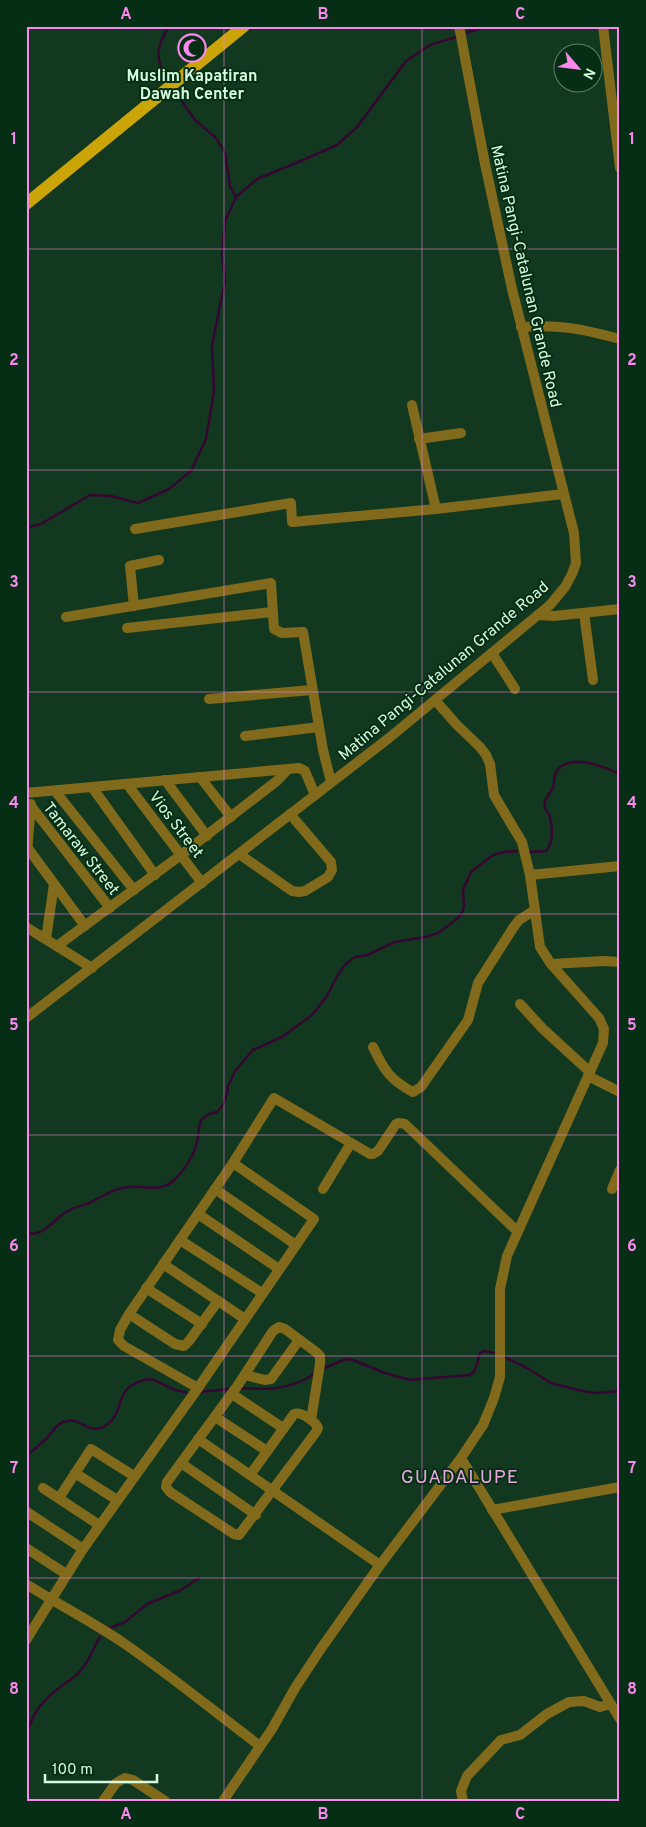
<svg xmlns="http://www.w3.org/2000/svg" width="646" height="1827" viewBox="0 0 646 1827" font-family="Overpass,sans-serif">
<rect width="100%" height="100%" fill="#12391f"/>
<g fill="none" stroke-linecap="round" stroke-linejoin="round">
<g stroke="#360633" stroke-width="2.5">
<path d="M466,33L487,26"/>
<path d="M168,82C155,59 155,49 169,26"/>
<path d="M178,96L195,120L215,137L221,146L225,153L230,186L236,197"/>
<path d="M26,528L41,524L90,495L111,496L138,503L169,489L191,471L206,439L214,391L212,345L225,281L222,254L225,221L236,197L257,179L296,163L337,145L357,127L406,61L430,45L456,37"/>
<path d="M530,852L546,851C554,842 553,826 549,814C548,813 546,810 545,808C543,799 550,794 553,787C555,781 553,774 558,769C573,753 604,767 620,774"/>
<path d="M26,1232C42,1240 55,1217 68,1211C74,1207 82,1206 89,1203C102,1197 114,1188 128,1187C143,1185 159,1193 173,1181C183,1172 194,1156 197,1142C199,1134 198,1127 201,1120L209,1114L217,1112L223,1105L227,1094L228,1086L235,1071L253,1050L282,1037L312,1015L327,996L340,971L347,963L355,957L367,955L395,942L425,937L438,933L457,919L462,913L464,906L463,890L471,872L493,855L504,852L517,851"/>
<path d="M504,1357L527,1368L551,1383L582,1391L596,1393L620,1391"/>
<path d="M322,1369L346,1359L353,1360L385,1373L410,1380L470,1375C478,1370 477,1361 480,1353L484,1351L494,1353"/>
<path d="M241,1388C268,1390 288,1390 313,1375"/>
<path d="M200,1392L229,1389"/>
<path d="M26,1456C34,1450 40,1445 47,1438C52,1432 56,1425 63,1422C82,1414 89,1440 109,1423C126,1408 113,1389 144,1380C158,1376 168,1392 186,1392"/>
<path d="M110,1628L125,1622L147,1604L181,1590L199,1578"/>
<path d="M26,1746C27,1718 41,1701 63,1685C69,1680 76,1677 81,1670C90,1660 93,1648 100,1637"/>
</g>
<g stroke="#816a1b" stroke-width="10">
<path d="M603,26L620,168"/>
<path d="M521,327C560,324 582,329 620,339"/>
<path d="M412,405L436,509"/>
<path d="M419,439L461,433"/>
<path d="M135,529L291,503L292,522L436,509L563,494"/>
<path d="M134,606L130,566L159,560"/>
<path d="M584,613L593,680"/>
<path d="M538,615L554,616L620,609"/>
<path d="M66,617L271,583L274,629L282,633L303,632L323,750L331,782"/>
<path d="M127,628L272,612"/>
<path d="M492,653L515,689"/>
<path d="M209,699L312,690"/>
<path d="M245,736L319,727"/>
<path d="M200,777L231,817"/>
<path d="M165,780L207,836"/>
<path d="M127,784L202,883"/>
<path d="M92,787L155,875"/>
<path d="M55,791L134,890"/>
<path d="M26,793L299,768L305,771L315,795"/>
<path d="M31,806L110,908"/>
<path d="M27,847L85,926"/>
<path d="M27,852L31,804"/>
<path d="M239,854L292,891L299,892L305,891L328,877L332,870L331,862L290,814"/>
<path d="M530,875L620,866"/>
<path d="M26,927L92,968"/>
<path d="M46,939L54,884"/>
<path d="M57,946L181,855L278,780L288,769"/>
<path d="M551,964L604,961L620,962"/>
<path d="M520,1004L543,1029L590,1072"/>
<path d="M26,1018L389,738L550,605L565,587L572,574L576,563L574,533L512,289L485,164L459,26"/>
<path d="M373,1047C384,1070 390,1080 413,1092L421,1087L468,1020L478,983L513,928L519,920L535,910"/>
<path d="M588,1076L620,1092"/>
<path d="M215,1189L296,1245"/>
<path d="M323,1189L351,1143"/>
<path d="M612,1189L620,1170"/>
<path d="M198,1214L279,1269"/>
<path d="M180,1240L262,1293"/>
<path d="M163,1264L245,1319"/>
<path d="M146,1288L202,1324"/>
<path d="M129,1314L175,1344L184,1346L189,1341L218,1301"/>
<path d="M245,1375L265,1380L271,1379L299,1340"/>
<path d="M198,1388L124,1346L118,1340L120,1330L129,1314L233,1163L274,1098L370,1154H373L378,1151L396,1124L399,1123L405,1124L517,1231"/>
<path d="M232,1394L283,1428"/>
<path d="M215,1417L267,1451"/>
<path d="M198,1439L380,1565"/>
<path d="M461,1458L620,1719"/>
<path d="M181,1463L256,1515"/>
<path d="M75,1473L117,1500"/>
<path d="M250,1475L294,1414C301,1411 315,1421 318,1428L316,1432L239,1535L234,1534L170,1492L166,1487L167,1482L238,1385L273,1331L279,1327L285,1329L316,1352L320,1356V1364L311,1420"/>
<path d="M43,1488L99,1525"/>
<path d="M59,1498L91,1449L134,1476"/>
<path d="M492,1510L620,1487"/>
<path d="M27,1512L83,1549"/>
<path d="M26,1548L66,1574"/>
<path d="M26,1584C59,1605 93,1622 125,1644C171,1676 215,1712 260,1746"/>
<path d="M26,1640L83,1549L198,1388L314,1219L233,1163"/>
<path d="M103,1801L116,1783L125,1778L133,1780L165,1801"/>
<path d="M223,1801L272,1729L295,1688L320,1650L380,1565L461,1458L483,1425L494,1398L500,1377V1289L507,1256L603,1043L604,1029L599,1018L551,964L540,947L530,875L522,842L494,795L490,764L486,755L480,747L457,725L435,700"/>
<path d="M463,1801L461,1791L467,1776L501,1740L520,1735L547,1714L569,1702L584,1701L600,1707L611,1704"/>
</g>
<path stroke="#cba407" stroke-width="12" d="M26,204L244,26"/>
</g>
<path fill="none" stroke="#f888eb" stroke-width="1" stroke-opacity="0.55" d="M224,26V1801M422,26V1801M26,249H620M26,470H620M26,692H620M26,914H620M26,1135H620M26,1356H620M26,1578H620"/>
<defs>
<g id="mosque-ring" transform="scale(1.4375)"><circle r="9.5" fill="#062e15" stroke="#f888eb" stroke-width="1.5"/><path d="M3.5-4.9A6 6 0 1 0 3.5 4.9A5 5 0 1 1 3.5-4.9Z" fill="#f888eb"/></g>
</defs>
<g fill-rule="evenodd">
<use href="#mosque-ring" x="192" y="48"/>
</g>
<g text-anchor="middle" stroke-width="4" stroke-linejoin="round" paint-order="stroke">
<g font-size="16" font-weight="bold" fill="#d5fadd" stroke="#062e15">
<text x="192" y="81">Muslim Kapatiran<tspan x="192" dy="18">Dawah Center</tspan></text>
</g>
<g font-size="16" fill="#d5fadd" stroke="#062e15">
<text transform="translate(527 276) rotate(77)" y="6">Matina Pangi-Catalunan Grande Road</text>
<text transform="translate(443 670) rotate(-40)" y="6">Matina Pangi-Catalunan Grande Road</text>
<text transform="translate(177 824) rotate(53)" y="6">Vios Street</text>
<text transform="translate(82 848) rotate(52)" y="6">Tamaraw Street</text>
</g>
<g font-size="19" letter-spacing="1" fill="#e7a9de" stroke="#062e15">
<text x="460" y="1483">GUADALUPE</text>
</g>
</g>
<rect width="646" height="1827" fill="none" stroke="#062e15" stroke-width="55"/>
<g transform="translate(578 68) rotate(118)"><circle r="24" fill="#062e15" stroke="#598065"/>
<path d="M0-4L9 19L0 12L-9 19Z" fill="#f888eb"/>
<text y="-8" font-size="14" font-weight="bold" text-anchor="middle" fill="#d5fadd">N</text>
</g>
<path d="M45 1774v8h112v-8" fill="none" stroke="#d5fadd" stroke-width="2.5"/>
<text x="52" y="1774" font-size="15" fill="#d5fadd" stroke="#062e15" stroke-width="4" paint-order="stroke">100 m</text>
<rect x="28" y="28" width="590" height="1772" fill="none" stroke="#f888eb" stroke-width="2"/>
<g font-size="16" text-anchor="middle" font-weight="bold" fill="#f888eb">
<text x="126" y="19">A</text>
<text x="323" y="19">B</text>
<text x="520" y="19">C</text>
<text x="14" y="144">1</text>
<text x="632" y="144">1</text>
<text x="14" y="365">2</text>
<text x="632" y="365">2</text>
<text x="14" y="587">3</text>
<text x="632" y="587">3</text>
<text x="14" y="808">4</text>
<text x="632" y="808">4</text>
<text x="14" y="1030">5</text>
<text x="632" y="1030">5</text>
<text x="14" y="1251">6</text>
<text x="632" y="1251">6</text>
<text x="14" y="1473">7</text>
<text x="632" y="1473">7</text>
<text x="14" y="1694">8</text>
<text x="632" y="1694">8</text>
<text x="126" y="1819">A</text>
<text x="323" y="1819">B</text>
<text x="520" y="1819">C</text>
</g>
</svg>
